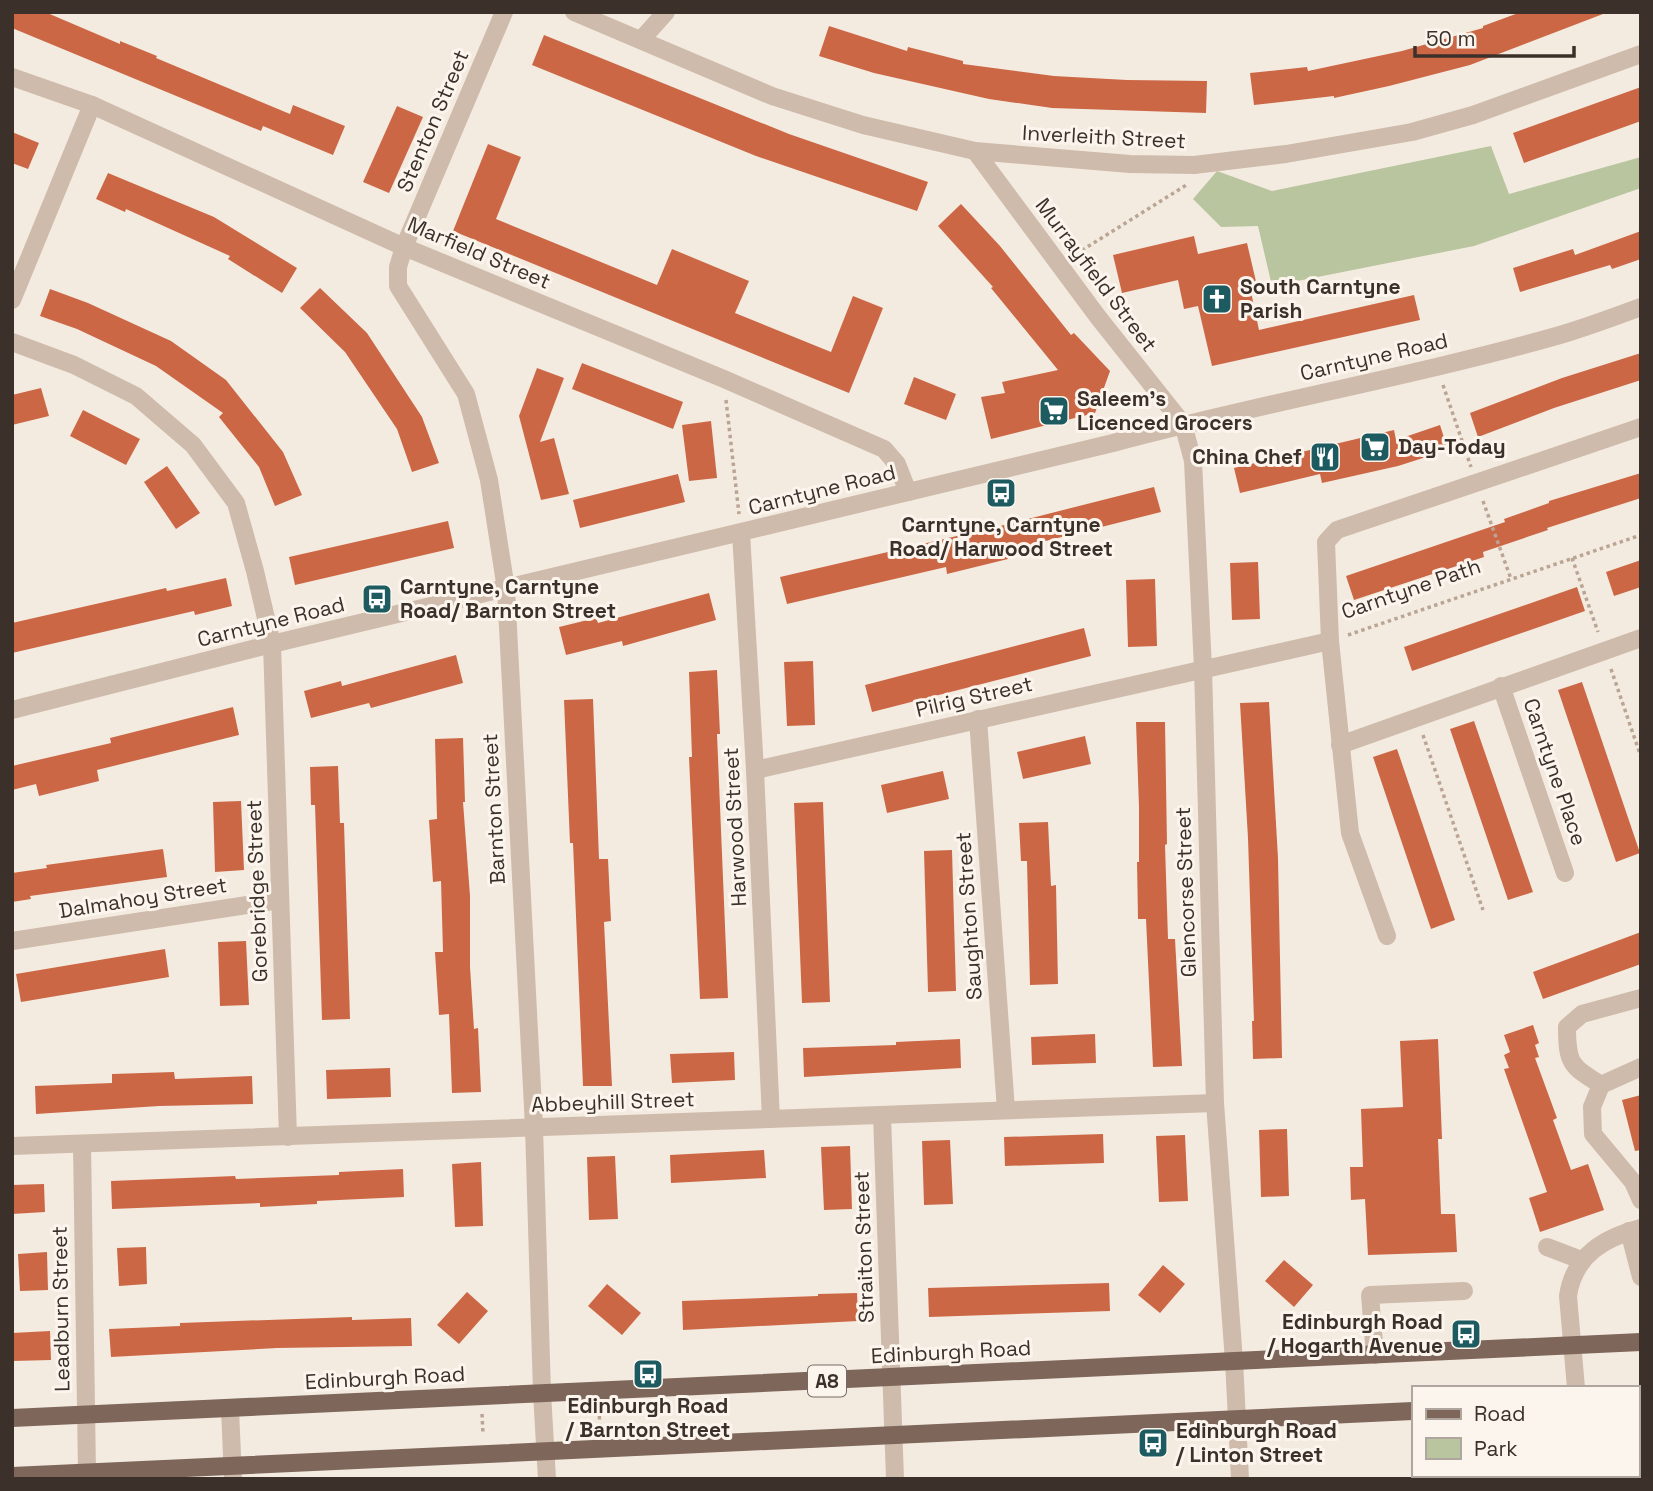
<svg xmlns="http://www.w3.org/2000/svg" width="1653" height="1491" viewBox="0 0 1653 1491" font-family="'Space Grotesk',sans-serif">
<rect width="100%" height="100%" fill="#f4ebe0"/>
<path fill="#b8c59e" d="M1491,146L1509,194L1641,157V188L1474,246L1272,286L1258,226L1221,227L1193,199L1217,171L1272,191Z"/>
<g fill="#cc6746">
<path d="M12,12H45L120,44V41L157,56L156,58L290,114L293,105L345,126L333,155L263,126L261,131L12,28Z"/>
<path d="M1521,12H1603V14L1470,65L1389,86L1334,98V96L1254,105L1250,73L1307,67L1308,71L1402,51L1483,28V26Z"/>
<path d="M829,26L907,51L908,47L963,61V64L1054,76L1127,80L1207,81L1206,113L1052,108L989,99L874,73L819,56Z"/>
<path d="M544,35L789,134L928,182L917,211L756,156L532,65Z"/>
<path d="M1641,87V121L1524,163L1513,133Z"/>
<path d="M397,106L423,117L389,193L363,182Z"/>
<path d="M12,132L39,143L28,169L12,163Z"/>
<path d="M488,144L521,157L496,219L657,285L672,249L749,281L735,313L831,352L853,296L883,308L849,393L453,231Z"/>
<path d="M108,173L214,217L297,268L282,293L228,259L230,256L126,209L125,212L96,199Z"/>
<path d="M961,204L1000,246L1071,335L1074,333L1110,371L1095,413L991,439L981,397L1005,393L1002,382L1058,370L991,288L993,287L938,226Z"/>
<path d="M1641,231V259L1612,269L1610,265L1520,292L1513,268L1573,249L1575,255Z"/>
<path d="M1194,236L1198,254L1247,243L1258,290L1251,292L1259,330L1414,295L1420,320L1212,366L1198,306L1184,309L1178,280L1122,293L1113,255Z"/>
<path d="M320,288L367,333L422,417L439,463L412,472L397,429L345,352L300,308Z"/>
<path d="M50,289L88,303L171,341L226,380L283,452L302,495L275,506L259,467L219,417L223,413L156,366L77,329L40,316Z"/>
<path d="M1641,353V380L1554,408L1478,437L1470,413L1562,378Z"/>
<path d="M582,363L683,402L673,429L572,389Z"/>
<path d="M537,368L564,378L540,442L554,438L569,494L541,500L519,416Z"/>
<path d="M914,377L956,394L946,420L904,404Z"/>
<path d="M41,388L49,416L12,425V395Z"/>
<path d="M83,410L140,439L126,465L70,436Z"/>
<path d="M711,421L717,478L689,481L682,425Z"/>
<path d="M1440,425L1448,450L1398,466L1322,483L1320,474L1240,493L1234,468L1394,430L1396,440Z"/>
<path d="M167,466L200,513L176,529L144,482Z"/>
<path d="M1641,473V498L1547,528L1548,530L1483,552L1484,557L1354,600L1346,576L1505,522L1504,519L1549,503V501Z"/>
<path d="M678,474L685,502L580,528L573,500Z"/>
<path d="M1154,487L1161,512L1006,551L1008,559L947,574L946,567L787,604L780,577L1000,526Z"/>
<path d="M448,521L454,548L295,585L289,557Z"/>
<path d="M1641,560V587L1614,596L1606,572Z"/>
<path d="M1258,562L1260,619L1232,620L1230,563Z"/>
<path d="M226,578L232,606L195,615L194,611L12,653V623L166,588L167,591Z"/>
<path d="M1155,579L1157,646L1128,647L1126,580Z"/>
<path d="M1577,587L1585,611L1412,671L1404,647Z"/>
<path d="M709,593L716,620L623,646L622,641L566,655L559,627L596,618L598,623Z"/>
<path d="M1084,628L1091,656L872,712L865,685Z"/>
<path d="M456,655L463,683L371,708L369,703L311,718L304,691L341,681L342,686Z"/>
<path d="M813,661L815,725L787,726L784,662Z"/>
<path d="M717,670L720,734H717L728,998L700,999L689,757H692L689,672Z"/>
<path d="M1582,682L1640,853L1616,862L1558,690Z"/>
<path d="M593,699L599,859H608L611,921L604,922L612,1086H583L573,843H570L564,700Z"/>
<path d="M1269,702L1278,858L1282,1058L1253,1059L1252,1021H1254L1248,838L1240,703Z"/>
<path d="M233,707L239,735L97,770L99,781L39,796L36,784L12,790V766L111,743L110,738Z"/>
<path d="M1474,721L1533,892L1508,900L1450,729Z"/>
<path d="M1136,722H1165L1167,844L1165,845L1168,939H1175L1182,1066L1153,1067L1146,919H1138L1137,862H1139V807Z"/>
<path d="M1085,736L1091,764L1023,779L1017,752Z"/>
<path d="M463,738L465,802H463L470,896V967L474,1029L478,1028L481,1092L452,1093L449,1014L439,1015L435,952H443L441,881L433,882L429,820L437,819L435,739Z"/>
<path d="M1397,749L1455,920L1431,929L1373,757Z"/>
<path d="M338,766L340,823H344L350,1019L322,1020L315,805H311L310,767Z"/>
<path d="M943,771L949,799L887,813L881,785Z"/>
<path d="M241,801L244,870L215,872L213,802Z"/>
<path d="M823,802L830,1002L802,1003L794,803Z"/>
<path d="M1048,822L1051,886L1056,885L1058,984L1030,985L1027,861H1021L1019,823Z"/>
<path d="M163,849L167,877L30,896L31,899L12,902V873L47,868L46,865Z"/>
<path d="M952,850L956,991L928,992L924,851Z"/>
<path d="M1641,932V964L1543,999L1533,972Z"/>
<path d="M246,941L249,1005L220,1006L218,942Z"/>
<path d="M165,949L169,977L21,1002L16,974Z"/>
<path d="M1533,1025L1539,1043L1535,1045L1539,1057L1535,1058L1557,1118L1553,1120L1571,1170L1588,1164L1604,1210L1540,1232L1529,1198L1547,1192L1504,1069L1509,1068L1504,1055L1510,1052L1504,1035Z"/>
<path d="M1095,1034L1096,1063L1032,1065L1031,1037Z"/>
<path d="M960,1039L961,1068L804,1077L803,1048L896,1045V1042Z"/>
<path d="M1438,1039L1442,1139H1438L1441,1214H1455L1457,1252L1368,1255L1365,1199L1351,1200L1350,1167H1363L1361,1109L1403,1107L1400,1041Z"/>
<path d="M734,1052L735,1080L672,1083L670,1054Z"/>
<path d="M390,1068L391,1097L327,1099L326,1070Z"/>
<path d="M174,1072L175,1079L252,1076L253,1104L159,1106L36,1114L35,1086L112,1083V1074Z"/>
<path d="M1641,1095V1150L1635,1151L1622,1100Z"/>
<path d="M1287,1129L1289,1196L1261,1197L1259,1130Z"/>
<path d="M1103,1134L1104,1163L1005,1166L1004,1137Z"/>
<path d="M1185,1135L1188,1201L1159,1202L1156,1136Z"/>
<path d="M950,1140L953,1204L924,1205L922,1141Z"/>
<path d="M850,1146L852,1209L824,1210L821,1147Z"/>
<path d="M764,1150L766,1178L671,1183L670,1155Z"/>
<path d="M615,1156L618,1219L589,1220L587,1157Z"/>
<path d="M481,1162L483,1226L455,1227L452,1164Z"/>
<path d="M403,1169L404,1197L317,1201V1204L260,1207V1203L112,1209L111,1181L235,1176L236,1179L339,1175V1172Z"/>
<path d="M44,1184L45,1212L12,1214V1185Z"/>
<path d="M146,1247L147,1284L119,1286L117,1248Z"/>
<path d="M47,1252L48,1290L20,1291L18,1254Z"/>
<path d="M1284,1260L1313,1285L1294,1307L1265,1281Z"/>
<path d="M1163,1265L1185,1284L1160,1313L1138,1295Z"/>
<path d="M1109,1283L1110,1311L929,1317L928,1288Z"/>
<path d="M607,1284L641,1313L622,1335L588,1306Z"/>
<path d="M467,1292L488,1311L459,1344L437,1325Z"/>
<path d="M857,1293L858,1321L683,1330L682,1301L818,1296V1294Z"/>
<path d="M352,1317V1320L411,1318L412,1346L277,1348L111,1357L109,1329L180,1326V1323Z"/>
<path d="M50,1331L51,1360L13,1361L12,1333Z"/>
</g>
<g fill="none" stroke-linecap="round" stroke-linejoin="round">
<g stroke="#baa594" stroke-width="3.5" stroke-dasharray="3.5 3.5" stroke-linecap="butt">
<path d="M1076,254L1188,184"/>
<path d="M1443,385L1471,467"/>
<path d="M726,400L739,514"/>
<path d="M1483,501L1511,579"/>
<path d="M1572,558L1598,632"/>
<path d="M1348,635L1641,535"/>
<path d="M1611,669L1641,757"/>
<path d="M1423,735L1483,910"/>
<path d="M599,1409L600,1429"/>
<path d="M482,1414L483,1434"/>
</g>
<g stroke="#cebbab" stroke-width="18">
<path d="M504,12L404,247L398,267V286L466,394L489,480L506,589L534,1127L542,1393L547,1479"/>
<path d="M574,12L772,96L863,125L975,151L1130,164L1194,165L1286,154L1412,132L1473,115L1641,54"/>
<path d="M641,40L666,12"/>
<path d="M12,77L92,105L404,247L724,379L884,449L897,464L908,492"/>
<path d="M975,151L1098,317L1183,424L1193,461L1203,668L1215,1103L1234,1361L1240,1479"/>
<path d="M12,300L92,105"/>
<path d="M12,342L74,365L136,396L193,445L236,503L255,571L272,644L288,1137"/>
<path d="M741,533L755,770L771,1119"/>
<path d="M1330,641L1326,542L1337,530L1641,427"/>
<path d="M1501,686L1565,873"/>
<path d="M12,710L272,644L1113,443C1261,403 1412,377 1560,335C1587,327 1614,317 1641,307"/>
<path d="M978,719L1006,1110"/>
<path d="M1340,745L1641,638"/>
<path d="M755,770L1330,641L1350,833L1387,936"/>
<path d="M12,941L280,900"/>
<path d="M1641,1067L1601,1085L1592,1107L1593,1134L1633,1182L1641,1200"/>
<path d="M1601,1085C1571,1066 1567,1064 1567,1027L1582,1014L1641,998"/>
<path d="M882,1115L895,1479"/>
<path d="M82,1144L87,1473"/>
<path d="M12,1146L1215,1103"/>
<path d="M1629,1231L1641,1277"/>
<path d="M1547,1247L1581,1260"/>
<path d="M1375,1355L1370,1295L1464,1291"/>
<path d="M1576,1388L1568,1296C1574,1255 1604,1238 1641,1228"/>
<path d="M230,1409L233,1479"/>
</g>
<g stroke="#7e665b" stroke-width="18">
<path d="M1637,1400H1641"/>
<path d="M12,1418L1641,1342"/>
<path d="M12,1476L1413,1411"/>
</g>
</g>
<defs>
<g id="church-square" transform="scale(1.575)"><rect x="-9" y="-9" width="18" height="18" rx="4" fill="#1d5b60" stroke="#fbf5ed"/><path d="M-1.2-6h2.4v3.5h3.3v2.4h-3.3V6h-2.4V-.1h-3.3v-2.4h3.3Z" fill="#fff"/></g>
<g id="supermarket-square" transform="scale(1.575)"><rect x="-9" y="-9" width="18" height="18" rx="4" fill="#1d5b60" stroke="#fbf5ed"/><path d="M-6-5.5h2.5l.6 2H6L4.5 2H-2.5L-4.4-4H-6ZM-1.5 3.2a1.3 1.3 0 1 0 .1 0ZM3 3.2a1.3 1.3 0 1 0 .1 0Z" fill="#fff"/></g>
<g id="restaurant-square" transform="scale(1.575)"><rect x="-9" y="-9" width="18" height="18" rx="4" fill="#1d5b60" stroke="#fbf5ed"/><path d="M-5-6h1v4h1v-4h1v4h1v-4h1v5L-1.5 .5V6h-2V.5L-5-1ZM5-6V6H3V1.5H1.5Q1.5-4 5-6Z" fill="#fff"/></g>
<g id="bus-square" transform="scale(1.575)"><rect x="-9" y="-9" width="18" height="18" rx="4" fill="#1d5b60" stroke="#fbf5ed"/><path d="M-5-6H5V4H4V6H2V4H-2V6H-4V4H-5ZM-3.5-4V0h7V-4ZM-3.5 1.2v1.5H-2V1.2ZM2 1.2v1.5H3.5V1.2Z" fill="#fff"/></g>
</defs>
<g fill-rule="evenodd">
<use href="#church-square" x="1217" y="299"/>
<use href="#supermarket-square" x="1054" y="411"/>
<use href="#supermarket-square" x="1375" y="447"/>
<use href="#restaurant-square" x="1325" y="457"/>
<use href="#bus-square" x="1001" y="493"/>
<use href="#bus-square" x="377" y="599"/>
<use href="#bus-square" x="1466" y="1334"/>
<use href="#bus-square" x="648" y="1374"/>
<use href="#bus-square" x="1153" y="1443"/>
</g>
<g text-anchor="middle" stroke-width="6" stroke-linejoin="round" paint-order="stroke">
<rect fill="#fbf5ed" stroke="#756b64" stroke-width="2" x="808" y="1365.5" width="38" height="31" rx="5"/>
<g font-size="19" font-weight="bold" fill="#3b302a">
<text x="827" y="1388">A8</text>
</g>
<g font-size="21" fill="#3b302a" stroke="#fbf5ed">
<text transform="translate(433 121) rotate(-67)" y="7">Stenton Street</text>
<text transform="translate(1104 137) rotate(3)" y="7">Inverleith Street</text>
<text transform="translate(479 253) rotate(23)" y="7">Marfield Street</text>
<text transform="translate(1096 275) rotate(53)" y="7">Murrayfield Street</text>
<text transform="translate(1374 357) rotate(-13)" y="7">Carntyne Road</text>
<text transform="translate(822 490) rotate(-14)" y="7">Carntyne Road</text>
<text transform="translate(1411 589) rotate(-19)" y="7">Carntyne Path</text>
<text transform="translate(271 622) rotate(-14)" y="7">Carntyne Road</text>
<text transform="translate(974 697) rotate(-13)" y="7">Pilrig Street</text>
<text transform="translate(1555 772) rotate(71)" y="7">Carntyne Place</text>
<text transform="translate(494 809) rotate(-93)" y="7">Barnton Street</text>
<text transform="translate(735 827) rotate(-93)" y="7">Harwood Street</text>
<text transform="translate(257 891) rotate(-92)" y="7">Gorebridge Street</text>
<text transform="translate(1186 892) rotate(-92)" y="7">Glencorse Street</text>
<text transform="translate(143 898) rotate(-9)" y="7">Dalmahoy Street</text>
<text transform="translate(969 916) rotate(-94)" y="7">Saughton Street</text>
<text transform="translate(613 1102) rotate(-2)" y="7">Abbeyhill Street</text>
<text transform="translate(864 1247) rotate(-92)" y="7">Straiton Street</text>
<text transform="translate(61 1309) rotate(-91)" y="7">Leadburn Street</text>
<text transform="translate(951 1352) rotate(-3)" y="7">Edinburgh Road</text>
<text transform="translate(385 1378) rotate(-3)" y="7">Edinburgh Road</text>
</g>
<g font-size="21" font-weight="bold" fill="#3b302a" stroke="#fbf5ed" text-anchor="start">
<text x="1240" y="294">South Carntyne<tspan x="1240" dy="24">Parish</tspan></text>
<text x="1077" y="406">Saleem's<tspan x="1077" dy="24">Licenced Grocers</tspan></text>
<text x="1398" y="454">Day-Today</text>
<text x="1302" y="464" text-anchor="end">China Chef</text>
<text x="1001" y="532" text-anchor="middle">Carntyne, Carntyne<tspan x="1001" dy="24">Road/ Harwood Street</tspan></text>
<text x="400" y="594">Carntyne, Carntyne<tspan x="400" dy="24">Road/ Barnton Street</tspan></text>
<text x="1443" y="1329" text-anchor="end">Edinburgh Road<tspan x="1443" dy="24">/ Hogarth Avenue</tspan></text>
<text x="648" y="1413" text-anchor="middle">Edinburgh Road<tspan x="648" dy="24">/ Barnton Street</tspan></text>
<text x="1176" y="1438">Edinburgh Road<tspan x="1176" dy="24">/ Linton Street</tspan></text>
</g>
</g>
<rect width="1653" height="1491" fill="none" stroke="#3b302a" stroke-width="28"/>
<rect x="1412" y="1386" width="228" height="91" fill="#fbf5ed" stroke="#aea69f" stroke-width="2"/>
<rect x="1426" y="1409" width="35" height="10" fill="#7e665b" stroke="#aea69f" stroke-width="2"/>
<text x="1474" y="1421" font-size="21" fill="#3b302a">Road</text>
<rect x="1426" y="1438" width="35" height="21" fill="#b8c59e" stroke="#aea69f" stroke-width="2"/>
<text x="1474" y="1456" font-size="21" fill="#3b302a">Park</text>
<path d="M1415 46v10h159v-10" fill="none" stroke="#3b302a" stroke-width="3.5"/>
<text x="1426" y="46" font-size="21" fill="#3b302a" stroke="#fbf5ed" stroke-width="5" paint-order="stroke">50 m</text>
</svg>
